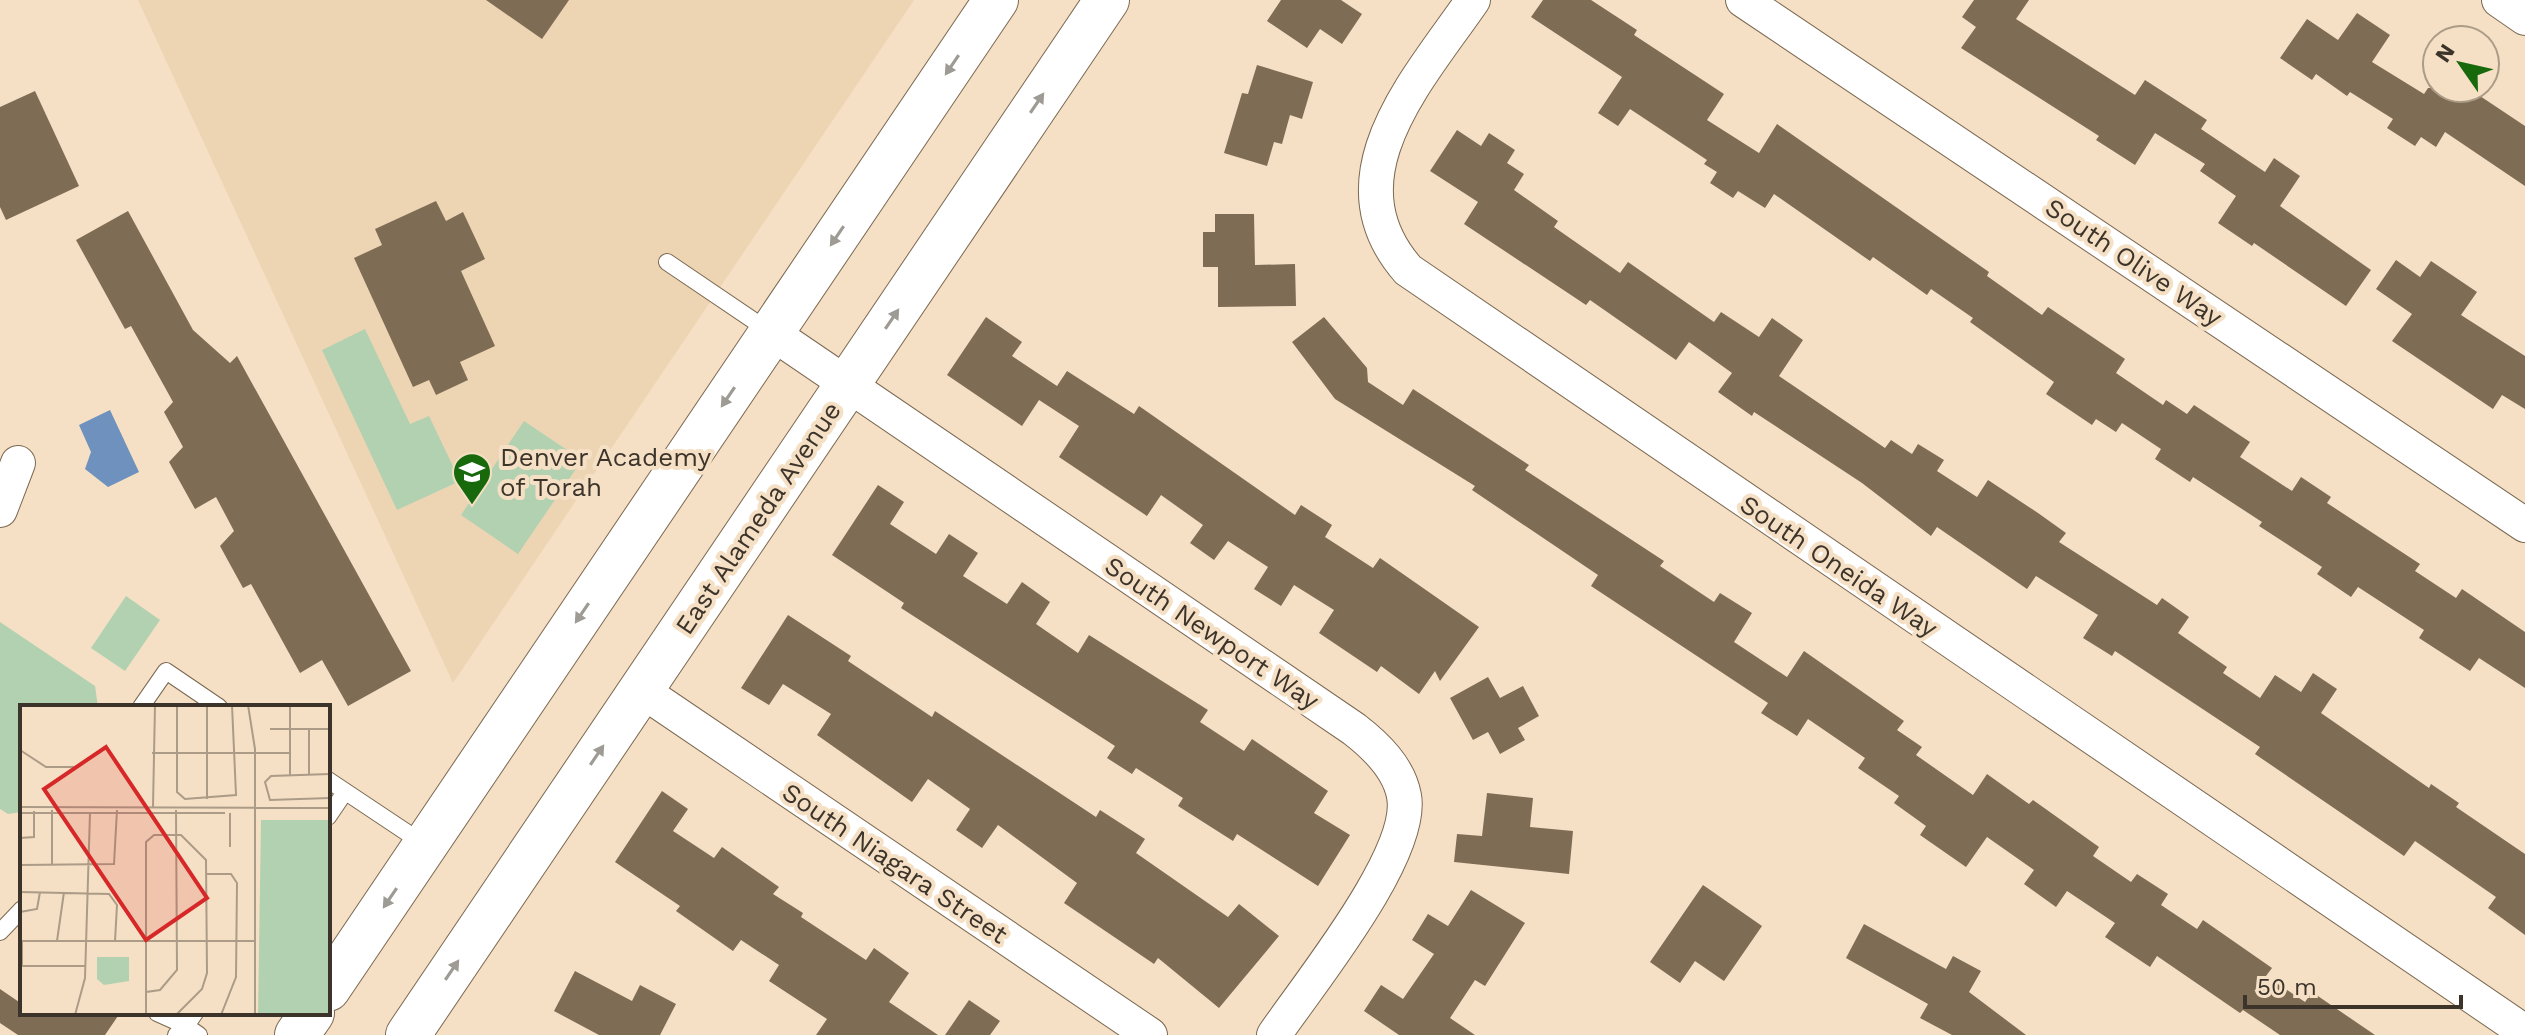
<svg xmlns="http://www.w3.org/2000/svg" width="2525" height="1035" viewBox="0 0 2525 1035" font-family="'Work Sans',sans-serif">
<rect width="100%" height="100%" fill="#f5e0c5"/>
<path fill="#edd5b4" d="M138,0H914L453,683Z"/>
<g fill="#b2d1b0">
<path d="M365,329L410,424L429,416L460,481L397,510L322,350Z"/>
<path d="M524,421L582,460L518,554L461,515Z"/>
<path d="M126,596L160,620L125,671L91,648Z"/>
<path d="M0,622L95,686L98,707H22V812L8,814L0,809Z"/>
</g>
<path fill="#6e91be" d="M110,410L139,472L108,487L85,469L91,452L79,425Z"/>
<g fill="#7e6c54">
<path d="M486,0H569L542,39Z"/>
<path d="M1281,0H1341L1362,14L1342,44L1320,29L1307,48L1267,21Z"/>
<path d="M1543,0H1591L1637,30L1634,35L1724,94L1707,120L1759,153L1777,124L1989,272L1987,276L2042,315L2048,307L2125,359L2116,373L2163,405L2166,400L2187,414L2194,405L2250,442L2240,457L2292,491L2301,477L2331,497L2327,503L2420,564L2415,571L2456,598L2462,589L2525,632V688L2479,658L2470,671L2419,638L2424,630L2358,587L2351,597L2317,574L2322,567L2259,526L2262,522L2193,477L2190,482L2155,459L2161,449L2122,423L2116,432L2096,419L2092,425L2046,394L2054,382L1970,322L1973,318L1931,289L1927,295L1873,257L1870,261L1774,194L1765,208L1738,191L1733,198L1710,183L1717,172L1704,164L1707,160L1630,109L1618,126L1598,113L1622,77L1531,17Z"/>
<path d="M1974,0H2029L2016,19L2135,95L2145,80L2207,120L2201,129L2265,172L2274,158L2300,176L2280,206L2371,270L2346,306L2254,243L2252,246L2218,223L2236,196L2200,171L2205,164L2155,133L2135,165L2096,140L2099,136L1961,48L1976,27L1962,17Z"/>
<path d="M2357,13L2390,35L2372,62L2424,94L2428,88H2468L2525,126V186L2445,132L2436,147L2421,137L2415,146L2387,128L2393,119L2350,92L2347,96L2316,74L2312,80L2280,58L2307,19L2338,40Z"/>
<path d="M1257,65L1313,82L1302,119L1290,115L1282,144L1274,142L1267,166L1224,153L1242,93L1248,94Z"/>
<path d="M35,91L79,186L6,220L0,207V107Z"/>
<path d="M1457,130L1481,146L1489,133L1515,150L1507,163L1524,174L1514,190L1558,221L1554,227L1620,273L1628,262L1714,322L1721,312L1759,337L1772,318L1803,340L1779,376L1885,448L1891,440L1912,454L1918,444L1944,460L1937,471L1977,497L1988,480L2038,513L2066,533L2059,542L2157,605L2162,598L2189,617L2178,633L2227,667L2223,673L2260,698L2275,675L2301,692L2313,673L2337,689L2321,713L2429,788L2431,784L2459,803L2456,807L2525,854V935L2488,908L2496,897L2415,841L2404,856L2255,754L2260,747L2115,651L2112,656L2083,638L2098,615L2036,576L2027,589L1937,527L1931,536L1862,483L1754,412L1752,416L1718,392L1732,373L1689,342L1676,360L1590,300L1586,305L1464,224L1478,202L1430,171Z"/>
<path d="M436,201L446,221L463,212L485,259L461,271L495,346L460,362L468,380L436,395L429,380L413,387L354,258L382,245L375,229Z"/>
<path d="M128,211L193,330L230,363L237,356L411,671L348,706L322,660L300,673L251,584L243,588L220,546L234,531L216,497L195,509L169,462L183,447L164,412L173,402L131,326L125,329L76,240Z"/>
<path d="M1215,214H1254L1255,265L1295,264L1296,306L1218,307V267H1203V232H1215Z"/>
<path d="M2396,260L2420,277L2431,261L2477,292L2461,315L2525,356V409L2502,395L2493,409L2392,341L2412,314L2376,289Z"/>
<path d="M986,317L1022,342L1012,356L1057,386L1067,371L1134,414L1139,406L1295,515L1301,505L1332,525L1325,537L1373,568L1380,558L1479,627L1440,681L1435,671L1419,694L1381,666L1377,672L1319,633L1334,610L1294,585L1281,606L1254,589L1268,567L1228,541L1214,560L1190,543L1203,525L1161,495L1147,516L1059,457L1079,426L1039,400L1022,426L947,375Z"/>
<path d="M1324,317L1367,368L1368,382L1403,405L1413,389L1529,465L1525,470L1664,561L1660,566L1714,602L1720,593L1752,613L1734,642L1787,677L1804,651L1904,721L1897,730L1922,747L1916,755L1973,795L1987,774L2029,804L2033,800L2099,847L2093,856L2131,882L2137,874L2168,894L2161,905L2197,929L2203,920L2272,968L2266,976L2305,1002L2312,992L2375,1035H2280L2243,1010L2240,1013L2157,956L2150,967L2105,937L2115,923L2067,891L2056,907L2024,884L2034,870L1987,837L1966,867L1920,835L1926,826L1894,803L1899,796L1858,768L1865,758L1808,719L1797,736L1761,713L1768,703L1591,586L1598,575L1472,490L1475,486L1335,399L1292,342Z"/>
<path d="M878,485L904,502L890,524L936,554L949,534L978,553L963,576L1007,604L1022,582L1050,602L1036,624L1078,653L1089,635L1208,710L1200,722L1244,751L1252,739L1328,791L1314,813L1350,835L1318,886L1237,834L1233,841L1178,806L1183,798L1136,768L1132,774L1107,758L1115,746L901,608L904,603L832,555Z"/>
<path d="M788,615L851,656L848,661L932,717L935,711L1096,817L1100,810L1145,839L1136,853L1228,917L1239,904L1279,936L1219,1008L1158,958L1154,964L1064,903L1077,883L998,825L982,848L956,830L970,809L928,779L912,802L817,735L831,714L783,684L769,705L741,688Z"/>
<path d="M1488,677L1500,698L1523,686L1539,716L1518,728L1525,740L1500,754L1488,732L1473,740L1450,698Z"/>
<path d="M662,791L688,809L673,831L714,858L722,847L779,887L773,894L803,913L801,917L866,960L874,948L909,973L889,1002L938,1035H816L827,1019L769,981L779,965L741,940L733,951L676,911L680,906L615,862Z"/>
<path d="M1487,793L1533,798L1530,827L1573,831L1569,874L1454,862L1457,834L1482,836Z"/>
<path d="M1703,885L1762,926L1724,981L1695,961L1680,983L1650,962Z"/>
<path d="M1471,890L1525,923L1485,986L1475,980L1450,1018L1475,1035H1399L1364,1011L1381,985L1403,999L1434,954L1412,940L1428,914L1448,926Z"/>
<path d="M1864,924L1946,969L1953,956L1981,971L1969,992L2026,1035H1952L1920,1018L1928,1004L1846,958Z"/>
<path d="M575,971L632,1001L640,985L676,1004L660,1035H599L554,1011Z"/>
<path d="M0,989L22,1004V1013H120L105,1035H18L0,1023Z"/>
<path d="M969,1000L1000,1021L990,1035H945Z"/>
</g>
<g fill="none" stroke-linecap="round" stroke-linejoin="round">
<g stroke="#7b6851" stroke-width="18">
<g id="lane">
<path d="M667,262L772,333"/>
<path d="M141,707L166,671L219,707"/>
<path d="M328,780L424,844"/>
<path d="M328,817L345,792"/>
<path d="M0,932L22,909"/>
<path d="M157,1013L186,1026L176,1035"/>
<path d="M195,1013L186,1026L199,1035"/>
</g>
</g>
<g stroke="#7b6851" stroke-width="36">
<g id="street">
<path d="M1473,0C1418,80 1327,177 1408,270L2525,1032"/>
<path d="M1743,0L2525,525"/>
<path d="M2499,0L2525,18"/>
<path d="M772,333L1354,729C1376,746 1399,768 1404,796C1415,854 1308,985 1274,1035"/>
<path d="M0,510L18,463"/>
<path d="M641,690L1150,1035"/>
</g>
</g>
<g stroke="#7b6851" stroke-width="46">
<g id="primary">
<path d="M328,989L996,0"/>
<path d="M297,1035L312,1013"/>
<path d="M408,1035L1107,0"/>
</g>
</g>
<use href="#lane" stroke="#fff" stroke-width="16"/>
<use href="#street" stroke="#fff" stroke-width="34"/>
<use href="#primary" stroke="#fff" stroke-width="44"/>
</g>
<defs><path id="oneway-solid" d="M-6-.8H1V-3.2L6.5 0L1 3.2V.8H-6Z" transform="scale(2)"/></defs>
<g fill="#9e9a94">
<use href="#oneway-solid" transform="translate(952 65) rotate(124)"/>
<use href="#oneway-solid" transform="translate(1037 103) rotate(-56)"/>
<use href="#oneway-solid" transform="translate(837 236) rotate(124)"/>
<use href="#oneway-solid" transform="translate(892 319) rotate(-56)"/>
<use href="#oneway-solid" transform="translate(728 397) rotate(124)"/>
<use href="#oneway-solid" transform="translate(582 613) rotate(124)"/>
<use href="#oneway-solid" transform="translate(597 755) rotate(-56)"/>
<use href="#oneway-solid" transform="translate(390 898) rotate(124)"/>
<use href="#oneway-solid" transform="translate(452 970) rotate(-56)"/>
</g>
<defs>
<g id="school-pin" transform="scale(2)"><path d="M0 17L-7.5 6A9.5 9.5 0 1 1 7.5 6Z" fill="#17690c" stroke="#f5e0c5"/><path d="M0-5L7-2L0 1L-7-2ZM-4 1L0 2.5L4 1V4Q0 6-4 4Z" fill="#fff"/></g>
</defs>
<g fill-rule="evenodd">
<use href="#school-pin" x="472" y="472"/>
</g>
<g text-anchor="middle" stroke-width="8" stroke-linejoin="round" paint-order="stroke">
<g font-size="26" fill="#3c342a" stroke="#f5e0c5">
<text transform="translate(2134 262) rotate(34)" y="9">South Olive Way</text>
<text transform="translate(758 518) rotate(-56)" y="9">East Alameda Avenue</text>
<text transform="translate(1839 566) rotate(34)" y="9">South Oneida Way</text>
<text transform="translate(1212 633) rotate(34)" y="9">South Newport Way</text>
<text transform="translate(895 863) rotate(34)" y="9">South Niagara Street</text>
</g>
<g font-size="26" fill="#3c342a" stroke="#f5e0c5" text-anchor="start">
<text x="500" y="466">Denver Academy<tspan x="500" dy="30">of Torah</tspan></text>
</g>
</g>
<g transform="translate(20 705)">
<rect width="310" height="310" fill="#f5e0c5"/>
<path d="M241,115H310V310H238ZM77,252H109V276L84,280L77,274Z" fill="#b2d1b0"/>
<path fill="none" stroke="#ab9b87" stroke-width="2" d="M157,0V87L165,94L216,90L212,0M187,0V94M228,0L235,44V310M277,0H310M250,24H310M289,24V70M0,45L26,62H59M132,48H270M310,69L251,71L245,77L250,95L310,93M270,71V0M0,102L310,103M133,102L135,0M32,105V160M0,108H205M0,133L14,132V106M210,142V108M0,160L94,159L97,105M186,169H211L217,178L216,272L201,310M0,187L89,189L97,200L95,236M0,207L17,204L20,187M0,236H235M2,236V261H65M37,236L44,187M126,287L140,285L157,265L156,105M55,310L65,273L70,108M126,310V137L134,130H161L186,155L187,268L182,284L156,310"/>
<path fill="#d62828" fill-opacity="0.15" stroke="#d62828" stroke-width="4" d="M86,42L187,193L126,235L24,84Z"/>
<rect width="310" height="310" fill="none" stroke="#3c342a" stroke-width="4"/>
</g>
<g transform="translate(2461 64) rotate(304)"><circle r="38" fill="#f5e0c5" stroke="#ab9b87" stroke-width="2"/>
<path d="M0-6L14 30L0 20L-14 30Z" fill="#17690c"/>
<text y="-12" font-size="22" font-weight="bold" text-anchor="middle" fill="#3c342a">N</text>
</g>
<path d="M2245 995v12h216v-12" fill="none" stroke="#3c342a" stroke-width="4"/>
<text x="2257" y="995" font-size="24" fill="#3c342a" stroke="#f5e0c5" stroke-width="6" paint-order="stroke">50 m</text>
</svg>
